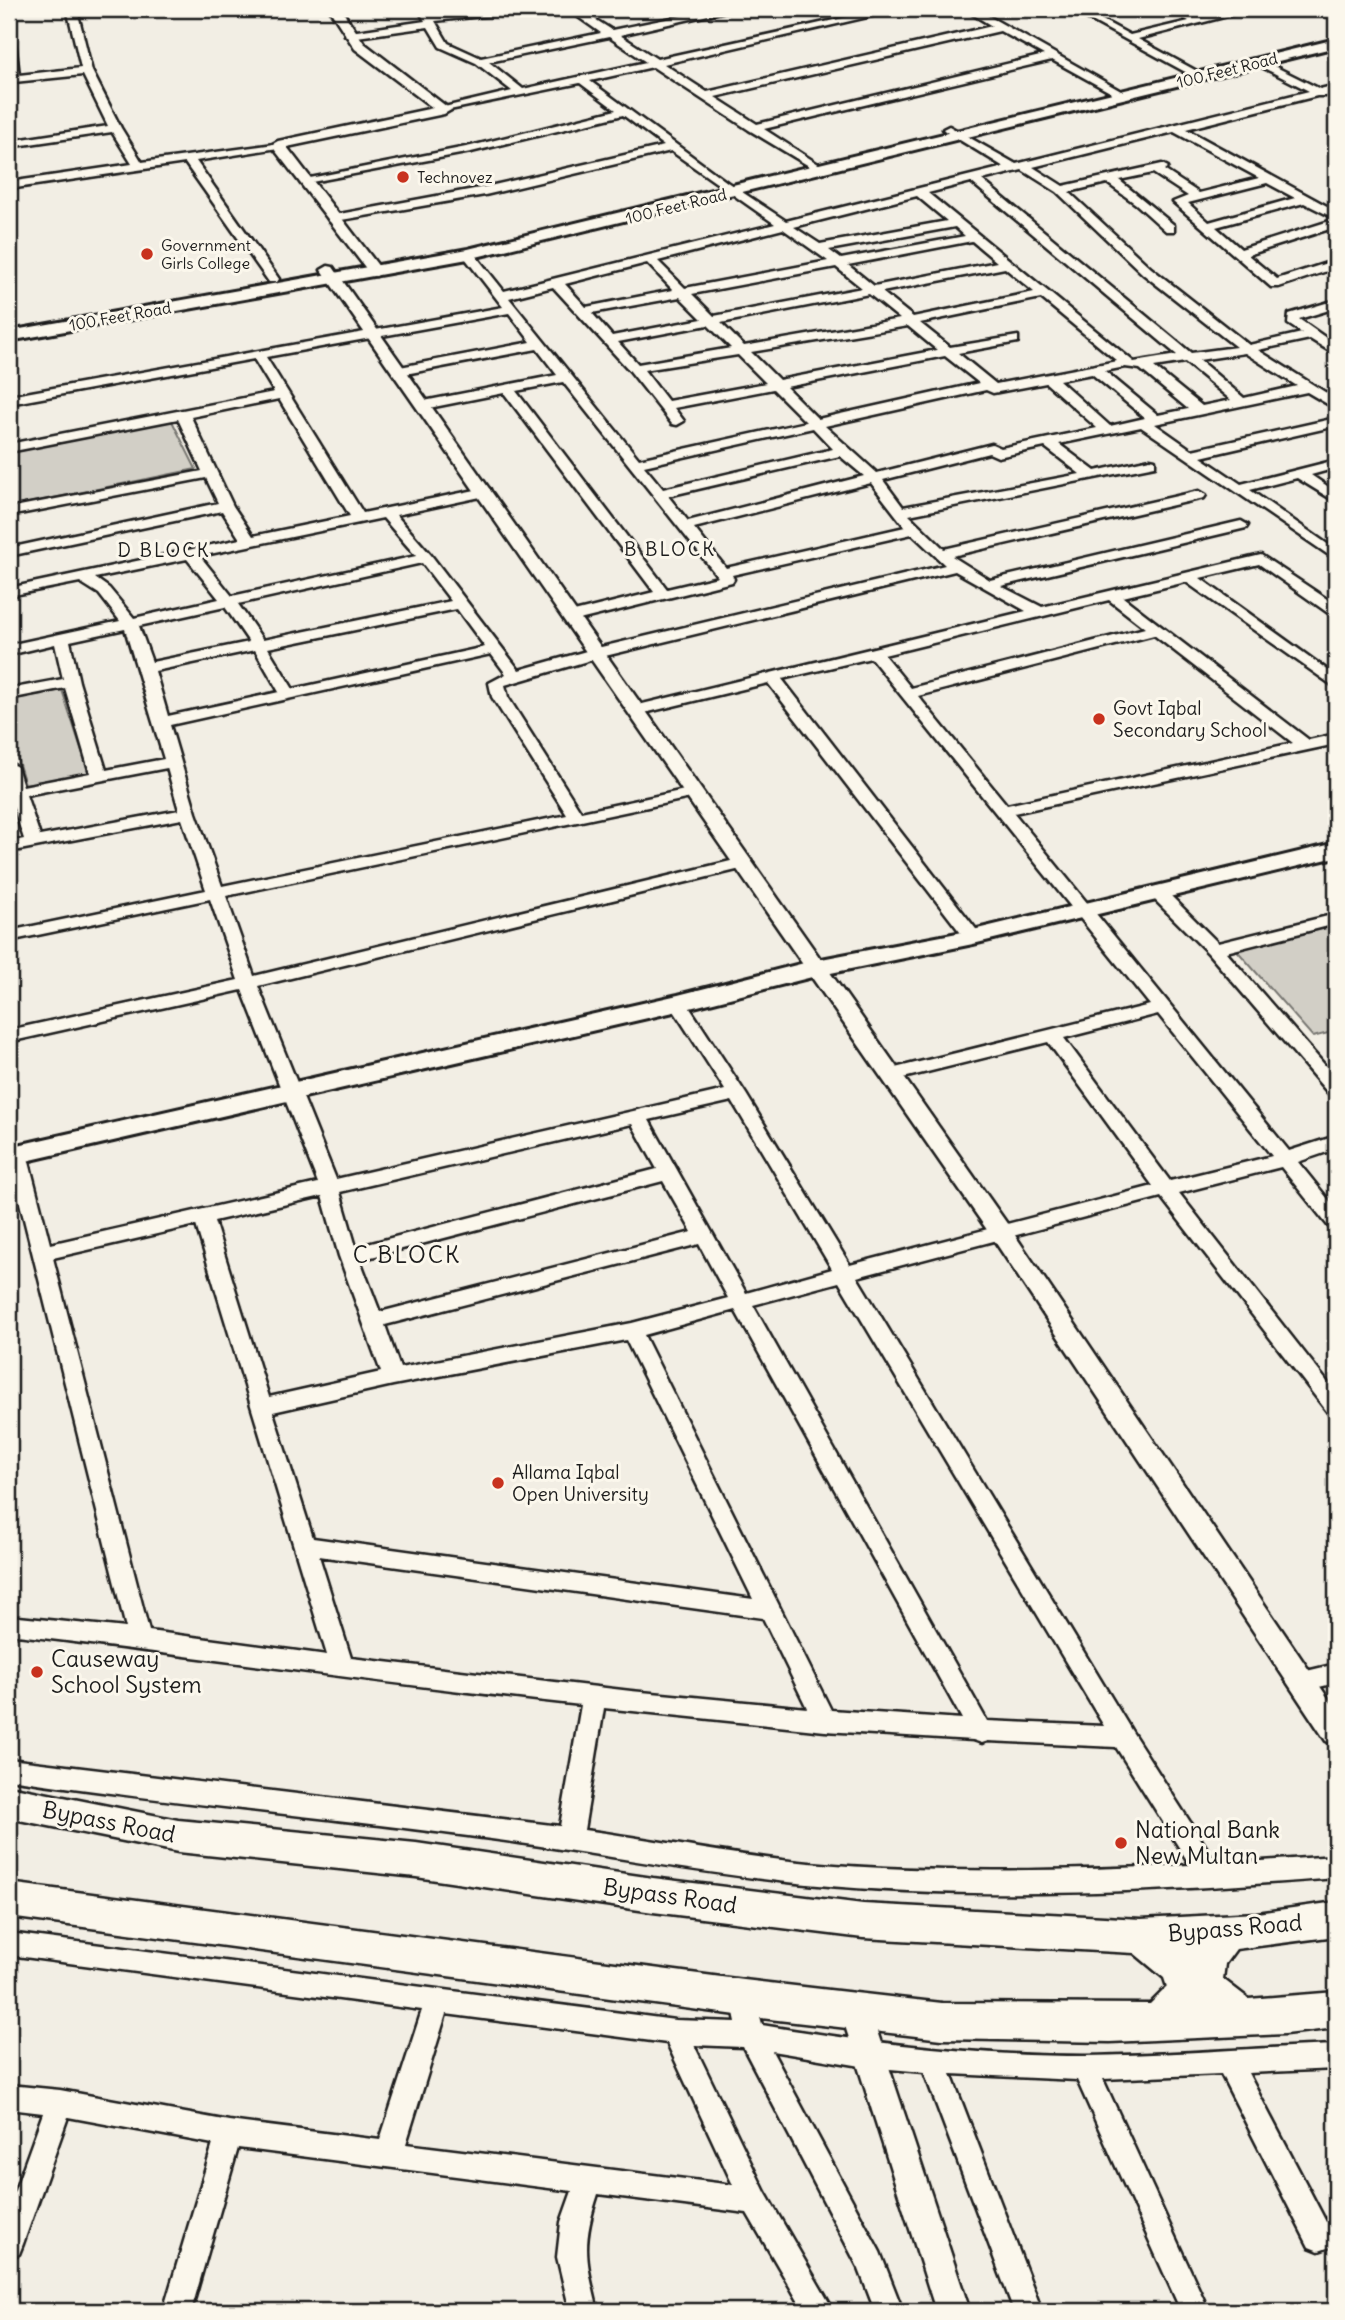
<svg xmlns="http://www.w3.org/2000/svg" width="1345" height="2320" font-family="Delius,sans-serif">
<style>
.green{fill:#d2cfc6;stroke:#777671;stroke-width:2}
.lines{fill:none;stroke-linecap:round;stroke-linejoin:round}
.minor-casing{stroke:#1c1c1c;stroke-width:5}
.tertiary-casing{stroke:#1c1c1c;stroke-width:5}
.secondary-casing{stroke:#1c1c1c;stroke-width:6}
.primary-casing{stroke:#1c1c1c;stroke-width:5}
.minor{fill:#fbf7ec;fill-rule:evenodd}
.tertiary{fill:#fbf7ec;fill-rule:evenodd}
.secondary{fill:#fbf7ec;fill-rule:evenodd}
.primary{fill:#fbf7ec;fill-rule:evenodd}
.poi-dot{fill:#c8321e;stroke:#fbf7ec;stroke-width:2.5}
.labels{text-anchor:middle;stroke-width:6;stroke-linejoin:round;paint-order:stroke}
.far-street-label{font-size:16px;fill:#1c1c1c;stroke:#fbf7ec}
.far-poi-label{font-size:16px;fill:#1c1c1c;stroke:#fbf7ec;text-anchor:start}
.far-quarter-label{font-size:19px;letter-spacing:2px;fill:#1c1c1c;stroke:#fbf7ec}
.poi-label{font-size:19px;fill:#1c1c1c;stroke:#fbf7ec;text-anchor:start}
.quarter-label{font-size:23px;letter-spacing:2px;fill:#1c1c1c;stroke:#fbf7ec}
.near-poi-label{font-size:23px;fill:#1c1c1c;stroke:#fbf7ec;text-anchor:start}
.near-street-label{font-size:23px;fill:#1c1c1c;stroke:#fbf7ec}
</style>
<rect width="100%" height="100%" fill="#f2eee4"/>
<filter id="ink" filterUnits="userSpaceOnUse"><feTurbulence type="fractalNoise" baseFrequency=".0143" numOctaves="2"/><feDisplacementMap in="SourceGraphic" scale="14" xChannelSelector="R" yChannelSelector="G"/><feConvolveMatrix kernelMatrix="1 2 1 2 8 2 1 2 1" color-interpolation-filters="sRGB"/></filter>
<g filter="url(#ink)">
<g class="green">
<path d="M172,421L196,469L9,507V453Z"/>
<path d="M62,690L89,773L25,784L9,732V700Z"/>
<path d="M1336,920V1031L1313,1037L1234,947Z"/>
</g>
<g class="lines">
<g class="minor-casing">
<g id="minor">
<path d="M73,9H86L78,14L92,71L121,128L142,162L282,143V147L278,148L196,161L279,279L277,282H269L185,163L9,189V182L132,164L112,132L9,147V141L108,126L83,75L14,82L9,79V30L14,33L19,75L81,68L68,13Z"/>
<path d="M121,9H134L129,12Z"/>
<path d="M418,9H428L432,15L492,9H526L521,12L435,21L448,43L481,58L601,33L567,9H579L612,30L716,9H735L620,35L657,59L884,9H902L664,64L707,92L992,26L964,9H976L1128,95L1119,97L1052,60L764,129L823,167L825,169L819,172L749,130L653,67L590,81L727,182L786,221L1004,167L945,131L943,129L949,126L1016,164L1309,91L1256,64L1255,62L1260,59L1320,89L1336,85V91L1326,96H1317L1186,129L1336,211V227L1248,255L1277,279L1336,260V268L1279,287H1271L1173,202L1188,196L1153,173L1119,180L1174,225V231H1166L1136,204L1107,183L1069,192L1151,268L1249,345L1302,333L1288,324L1289,314L1336,300V308L1299,319L1336,345V355L1310,339L1258,350L1336,399V409L1307,392L1155,424L1192,450L1336,418V426L1201,457L1241,484L1336,460V468L1311,475L1336,492V502L1297,478L1250,490L1336,550V560L1141,427L1059,444L1095,471L1150,459L1155,460V466L909,515L944,549L1199,491L1206,495L1204,498L952,556L990,580L1241,521L1248,525L1246,528L1001,586L1042,607L1261,555L1336,605V616L1331,615L1259,564L1200,578L1336,676V688L1186,582L1123,597L1309,740L1336,734V744L1014,813L1289,1151L1336,1136V1149L1298,1162L1336,1209V1229L1329,1227L1281,1167L1179,1193L1336,1393V1416L1329,1414L1161,1197L857,1277L1131,1730L1217,1864L1336,1856V1878C1162,1892 982,1901 807,1884C694,1873 581,1850 468,1836C315,1816 161,1802 9,1779V1759L560,1826L581,1705C390,1684 200,1657 9,1634V1616L126,1628L9,1159L10,1149H24L27,1154L50,1244L318,1183L242,990L9,1042V1030L238,980L210,899L9,941V931L206,890L182,819L9,852V842L24,839L9,793V762L17,767L23,786L90,773L65,688L9,699V689L63,679L55,644L9,655V645L120,621L99,594L80,582L9,596V588L240,539L222,511L9,556V548L218,503L206,478L9,516V508L202,471L178,419L9,452V444L274,392L254,359L9,404V396L503,307L462,254L468,250L472,251L504,291L775,224L671,151L485,195L330,222L328,219L334,215L485,187L664,146L623,115L471,152L301,184V180L305,179L471,146L616,110L580,83L440,112V108L512,91L476,63L440,47L428,27L350,38L345,35L350,32L425,21ZM1000,31L1044,55L757,124L715,97ZM609,37L646,62L523,89L489,62ZM1174,132L1259,178L1199,193L1164,170L1168,167L1162,164L1063,186L1033,167ZM1022,170L1057,192L1143,274L1236,347L1191,353L982,180ZM971,182L1177,355L1134,362L928,193ZM1267,183L1295,198L1209,222L1188,203ZM917,196L947,221L820,244L794,227ZM1304,203L1336,219L1241,249L1216,227ZM955,227L965,236L841,259L829,250ZM783,229L828,261L685,288L658,261ZM972,241L997,262L874,286L848,265ZM647,263L673,290L586,307L565,284ZM836,267L862,288L714,316L692,294ZM1005,268L1034,292L913,317L882,292ZM553,287L630,371L672,424L677,425L684,421L674,408L773,389L806,422L639,459L509,298ZM869,294L900,319L744,346L721,323ZM680,297L702,319L612,336L592,313ZM1041,298L1117,361L996,384L958,353L1018,342V336L950,347L920,323ZM509,313L531,342L400,367L393,371L400,375L537,349L557,375L424,401L417,405L424,409L504,393L654,592L566,614L563,617L566,620L571,622L732,582L734,579L732,575L912,534L945,565L597,648L519,670L431,555L396,515L490,495V489L485,488L363,513L266,357ZM708,325L731,348L638,364L618,342ZM908,326L937,350L779,380L751,352ZM1245,353L1297,386L1244,398L1199,360ZM738,355L766,383L668,401L644,370ZM945,356L979,383L818,419L786,387ZM1185,362L1231,400L1202,406L1154,367ZM1125,367L1140,369L1188,409L1158,415L1105,371ZM1092,374L1145,418L1110,426L1059,380ZM563,382L718,577L667,589L516,391ZM1046,383L1097,428L1001,448L992,444L877,473L825,426L986,390L993,393ZM279,399L350,516L253,536L233,506L191,417ZM813,428L833,449L663,489L644,466ZM1045,447L1080,474L903,507L883,480L989,453L998,457ZM840,456L864,476L688,521L668,496ZM871,483L905,527L726,568L694,528ZM383,518L416,556L232,596L200,556ZM187,559L219,599L134,618L109,588L95,578ZM422,563L451,601L263,640L238,604ZM955,571L1026,611L630,707L628,710L636,715L768,683L967,941H979L982,937L979,933L782,679L871,658L1150,1005L891,1069L884,1071L882,1075L884,1079L891,1081L1048,1042L1153,1186L850,1265L746,1094L684,999L678,997L669,1003L725,1090L336,1179L258,986L749,867L751,863L743,858L254,976L226,896L700,796L702,793L700,790L694,788L581,812L508,697L505,685L601,657ZM1109,600L1145,628L911,688L884,655ZM225,607L249,642L152,662L139,626ZM457,609L485,647L293,689L268,648ZM125,629L164,759L106,770L79,682L70,641ZM1154,635L1293,743L1007,805L918,696ZM255,650L279,692L168,716L155,671ZM491,654L506,674L489,683L492,697L567,815L222,886L196,813L170,725ZM167,768L179,810L40,836L26,795ZM1158,1014L1272,1156L1170,1181L1064,1038ZM732,1101L832,1269L746,1293L649,1120ZM632,1124L657,1169L356,1247L340,1192ZM663,1181L692,1232L380,1312L360,1260ZM322,1196L339,1256L381,1372L269,1397L214,1221ZM196,1225L327,1655L149,1631L53,1258ZM699,1244L728,1298L632,1323L400,1368L385,1325ZM839,1282L1104,1726L987,1721L753,1305ZM735,1310L962,1719L831,1710L644,1335ZM626,1340L753,1599L313,1538L273,1412L393,1385ZM319,1556L763,1618L807,1708L631,1691L351,1658ZM604,1708L825,1731L973,1740L982,1743L988,1741L1116,1747L1190,1865C1064,1871 936,1874 809,1863C733,1856 659,1840 584,1830Z"/>
<path d="M1070,9H1082L1130,35L1189,21L1170,9H1182L1200,18L1238,9H1255L1138,39L1204,75V79L1200,80Z"/>
<path d="M1157,887L1163,888L1218,943L1336,914V924L1226,952L1336,1078V1096L1329,1094L1208,953L1151,896L1148,892Z"/>
<path d="M1336,1664V1683L1302,1691L1294,1688L1290,1681L1294,1674Z"/>
<path d="M9,1933L675,2020L736,2022L731,1998L735,1990L744,1986L753,1990L762,2025C869,2043 977,2056 1086,2056C1169,2055 1253,2048 1336,2045V2069L1248,2073L1326,2222L1336,2219V2245L1319,2251L1309,2247L1221,2074L1103,2079L1209,2311H1181L1077,2080L951,2074L1042,2311H1014L924,2072L867,2067L772,2051L880,2252L903,2311H875L859,2269L743,2047L694,2045L765,2192L834,2311H804L747,2213L598,2194C581,2246 586,2260 598,2311H570L557,2257L561,2222L572,2191L238,2148L191,2311H163L213,2144L68,2117L23,2244L19,2254L9,2258V2207L43,2113L9,2109V2085L60,2090L229,2121L380,2140L422,2010L9,1955ZM446,2014L667,2043L733,2185L406,2144Z"/>
</g>
</g>
<g class="tertiary-casing">
<g id="tertiary">
<path d="M329,9H341L364,43L451,110L444,114L287,147L383,272L376,276L371,275L271,145L278,141L433,108L355,49Z"/>
<path d="M328,266L333,267L1008,1225L1336,1710V1745L1326,1741L992,1237L321,270Z"/>
<path d="M855,1996L866,2000L870,2010L970,2311H936L840,2010L844,2000Z"/>
</g>
</g>
<g class="secondary-casing">
<g id="secondary">
<path d="M1336,39V47L468,259L9,341V331L468,249Z"/>
<path d="M1336,843V857L973,944L816,976L678,1011L9,1165V1147L678,995L816,960L973,930Z"/>
</g>
</g>
<g class="primary-casing">
<path id="primary" d="M9,1786L178,1820L416,1843L653,1878L863,1904L1141,1919L1257,1913L1336,1902V1936L1236,1949L1225,1964L1223,1979L1249,1999L1336,1992V2028L1285,2034L1110,2042L942,2039L744,2016L9,1917V1883L744,1980L942,2003L1150,2004L1167,1987L1164,1978L1134,1953L863,1938L653,1912L416,1877L178,1852L9,1818Z"/>
</g>
<use href="#minor" class="minor"/>
<use href="#tertiary" class="tertiary"/>
<use href="#secondary" class="secondary"/>
<use href="#primary" class="primary"/>
</g>
</g>
<g class="poi-dot">
<circle cx="403" cy="177" r="7"/>
<circle cx="147" cy="254" r="7"/>
<circle cx="1099" cy="719" r="7"/>
<circle cx="498" cy="1483" r="7"/>
<circle cx="37" cy="1672" r="7"/>
<circle cx="1121" cy="1843" r="7"/>
</g>
<g class="labels">
<g class="far-street-label">
<text transform="translate(1227 70) rotate(-14)" y="6">100 Feet Road</text>
<text transform="translate(676 206) rotate(-14)" y="6">100 Feet Road</text>
<text transform="translate(120 316) rotate(-10)" y="6">100 Feet Road</text>
</g>
<g class="far-poi-label">
<text x="417" y="183">Technovez</text>
<text x="161" y="251">Government<tspan x="161" dy="18">Girls College</tspan></text>
</g>
<g class="far-quarter-label">
<text x="670" y="556">B BLOCK</text>
<text x="164" y="557">D BLOCK</text>
</g>
<g class="poi-label">
<text x="1113" y="715">Govt Iqbal<tspan x="1113" dy="22">Secondary School</tspan></text>
<text x="512" y="1479">Allama Iqbal<tspan x="512" dy="22">Open University</tspan></text>
</g>
<g class="quarter-label">
<text x="407" y="1263">C BLOCK</text>
</g>
<g class="near-poi-label">
<text x="51" y="1667">Causeway<tspan x="51" dy="26">School System</tspan></text>
<text x="1135" y="1838">National Bank<tspan x="1135" dy="26">New Multan</tspan></text>
</g>
<g class="near-street-label">
<text transform="translate(109 1822) rotate(11)" y="8">Bypass Road</text>
<text transform="translate(670 1896) rotate(8)" y="8">Bypass Road</text>
<text transform="translate(1235 1928) rotate(-5)" y="8">Bypass Road</text>
</g>
</g>
<rect width="1345" height="2320" fill="none" stroke="#fbf7ec" stroke-width="35"/>
<rect x="18" y="18" width="1310" height="2285" fill="none" stroke="#1c1c1c" stroke-width="2.5" filter="url(#ink)"/>
</svg>
